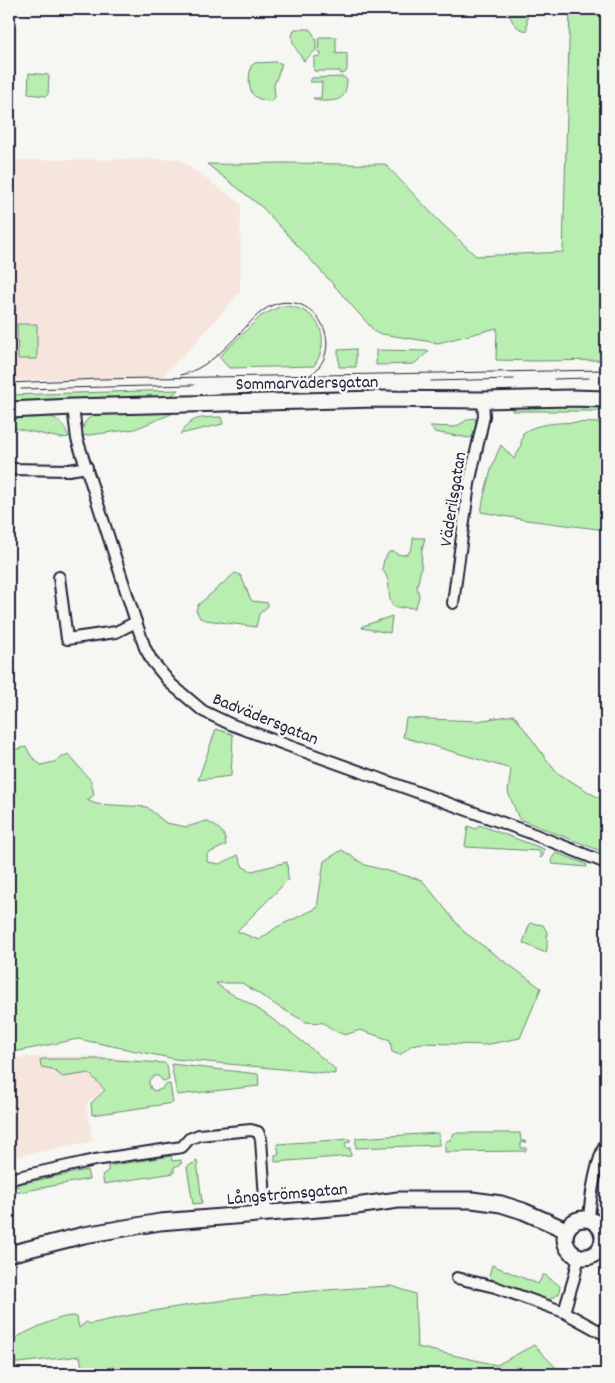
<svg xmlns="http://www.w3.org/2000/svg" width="615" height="1383" font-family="Dekko,sans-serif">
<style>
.built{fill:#f6e5dd}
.green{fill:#b8eeaf;stroke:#6d8875}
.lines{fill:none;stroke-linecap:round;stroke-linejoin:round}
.street-casing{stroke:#22223b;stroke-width:14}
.secondary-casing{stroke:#22223b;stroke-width:19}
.street{stroke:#f6f6f2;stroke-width:10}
.secondary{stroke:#f6f6f2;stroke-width:15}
.tram{stroke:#22223b;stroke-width:1}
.labels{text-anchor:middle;stroke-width:5;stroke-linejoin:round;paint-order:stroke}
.street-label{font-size:18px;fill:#22223b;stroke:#f6f6f2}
</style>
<rect width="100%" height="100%" fill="#f6f6f2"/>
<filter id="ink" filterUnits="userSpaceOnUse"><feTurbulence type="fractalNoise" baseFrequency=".02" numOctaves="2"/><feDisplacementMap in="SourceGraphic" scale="10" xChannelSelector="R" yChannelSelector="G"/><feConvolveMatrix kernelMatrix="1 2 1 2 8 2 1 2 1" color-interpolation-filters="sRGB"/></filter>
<g filter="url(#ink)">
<g class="built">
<path d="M179,159L241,204L240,292L198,340L161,378L9,380V160Z"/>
<path d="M66,1056L106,1057L126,1059L131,1067L86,1104L93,1141L9,1158V1059L30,1057Z"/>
</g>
<g class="green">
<path d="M505,9H525L527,16V31C512,28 513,19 505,9Z"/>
<path d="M570,9H606V360L535,361L496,360L497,328L438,343L376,333L331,282L263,208L207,164C233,165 258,163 284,163C318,163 351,165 385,164L438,220L476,256L563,252Z"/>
<path d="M295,29H310L316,39V50L304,61C298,51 287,40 295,29Z"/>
<path d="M319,37H336V54L347,53V70L345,73L340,74V71H314V57L321,56V52H318Z"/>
<path d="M275,62L280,63L282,64L274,85L275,97L272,101C248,101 247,86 251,66L255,63Z"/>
<path d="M29,73L48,75L49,77L48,94L46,96L28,94Z"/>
<path d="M344,77L347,80C346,97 342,101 325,101C320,101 317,101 313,98H321L322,82H310L312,78Z"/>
<path d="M281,306C316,305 334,336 314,366L229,368L219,357L261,316Z"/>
<path d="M17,324H37V359H18Z"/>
<path d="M356,349V367H339L338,350Z"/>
<path d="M376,350L429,351L414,364L376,365Z"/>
<path d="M178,390L170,397L9,403V395Z"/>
<path d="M512,406L606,407V411H512Z"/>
<path d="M176,412L135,429L82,436C81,424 88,416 99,413Z"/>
<path d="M47,415C59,419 65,426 69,437L60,438L9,427V417Z"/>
<path d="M221,417L223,424L180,434C193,415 201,418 221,417Z"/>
<path d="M475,418L477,434L469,438L434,432L430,426L455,427L469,419Z"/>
<path d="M606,423V530L526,520L481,512C485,489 491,466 501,445L514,459L520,449L523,433C542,419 582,423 606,423Z"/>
<path d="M413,538H425L422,549L421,569L417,587L419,595L418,601L415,608L403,607L402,608L393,606C385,594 394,584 382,569L384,560L389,552C398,551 389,551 398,554C410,558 413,547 413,538Z"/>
<path d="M235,573L238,574L241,576L250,598L252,601L268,603V606L259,614L256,627L206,620L200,618L196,610L198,605Z"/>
<path d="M392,616L390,633L362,628L363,626Z"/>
<path d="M514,715L556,772L597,797L606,799V853L519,819L508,792L511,769L403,737L406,718L477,721Z"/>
<path d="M216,729L232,734L233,736L231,776L198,780Z"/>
<path d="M26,747L32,757L41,765L54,762L68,754L91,781L94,795L87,800L96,804L147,807L166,823L187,827L206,821C218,827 225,831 226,845L207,854V862L220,864L238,855L243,867L252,871L287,862L288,880L237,931L259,940L277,927L317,908L324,861L342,850L365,865L422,880L464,932L541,988L520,1038L485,1045L422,1043L412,1045L400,1055L392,1052L390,1040L360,1030L345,1035L333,1030L324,1023L306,1022L279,1007L242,983H216C225,992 241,998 252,1005C282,1025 308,1045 335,1069V1074L175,1059L78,1039L9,1053V748L12,750Z"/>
<path d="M479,825L544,849L543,856L540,858V851L466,847L465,846L468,826L476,829Z"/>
<path d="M557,853L586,864L587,867L552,864L551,860L555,854Z"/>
<path d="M530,923L543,925L547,932V949L546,952H543L523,943Z"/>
<path d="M44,1059H100L164,1063L167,1065L169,1080L163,1081L158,1076H154L149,1080V1083L151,1089L156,1091L162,1089L164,1085L170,1084L173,1103L92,1115L91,1103L105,1090L89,1073L63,1077L52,1069L41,1067L40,1060Z"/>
<path d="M171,1064L258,1074L259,1086L177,1095Z"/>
<path d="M439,1133V1145L356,1148V1138Z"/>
<path d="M454,1133H520L521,1141H525L526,1142L521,1143V1148H526V1151L445,1152V1142L451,1139Z"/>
<path d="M350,1139V1142L345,1143L346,1148H350L351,1156L275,1162V1155L279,1154L277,1144Z"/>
<path d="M171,1156L172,1161L181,1160V1164L174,1167V1173L104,1184L102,1175L108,1171V1166Z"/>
<path d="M197,1161L202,1203L193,1204L187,1167Z"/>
<path d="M87,1170L89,1179L15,1193V1192L19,1191L18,1186H14V1185Z"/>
<path d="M492,1265L538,1284L543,1275H545L560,1286L559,1294L548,1300L493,1281L489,1275Z"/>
<path d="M392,1286L415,1294L417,1347L497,1365L534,1345L562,1374H83L80,1356L9,1364V1341C22,1335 65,1311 77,1317L79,1328L86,1322L90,1324C188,1301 291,1291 392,1286Z"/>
</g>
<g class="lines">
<g class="street-casing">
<g id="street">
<path d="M73,407L77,439L136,622L145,648L152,661L171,684L203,711L230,724L300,750L528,832L606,863"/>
<path d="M9,469L69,470L87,467"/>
<path d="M59,577L67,639L116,632L136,622"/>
<path d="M453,603L469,484L484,416L483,400"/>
<path d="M9,1179L95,1160L182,1147L189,1139L199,1135L251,1130L258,1132L261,1139L266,1214"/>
<path d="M589,1219C591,1192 595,1166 606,1142"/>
<path d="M457,1278L495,1287L564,1312L606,1335"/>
<path d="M564,1312L574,1278L579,1256"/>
</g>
</g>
<g class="secondary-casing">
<g id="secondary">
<path d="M9,410L73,407L376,399L483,400L571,398L606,399"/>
<circle cx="584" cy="1238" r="19"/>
<path d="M9,1254L84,1235L160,1222L356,1206L398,1200H472L487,1202L501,1204L523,1211L566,1230"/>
</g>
</g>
<use href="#street" class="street"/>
<use href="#secondary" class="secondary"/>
<g class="tram">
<path d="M181,375C205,369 223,351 240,333C251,322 262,307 279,303C323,295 346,355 307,377"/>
<path d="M554,379L589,378"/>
<path d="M431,381L514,379"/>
<path d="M9,383L99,379L606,370"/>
<path d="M21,389L194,385"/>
</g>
</g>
</g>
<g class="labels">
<g class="street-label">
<text transform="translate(307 382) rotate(-1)" y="6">Sommarvädersgatan</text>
<text transform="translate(452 499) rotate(-81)" y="6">Väderilsgatan</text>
<text transform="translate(266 718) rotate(22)" y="6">Badvädersgatan</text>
<text transform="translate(287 1193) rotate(-5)" y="6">Långströmsgatan</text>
</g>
</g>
<rect width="615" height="1383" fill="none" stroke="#f6f6f2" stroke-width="30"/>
<rect x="15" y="15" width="585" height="1353" fill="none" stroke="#22223b" stroke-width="2" filter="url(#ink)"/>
</svg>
